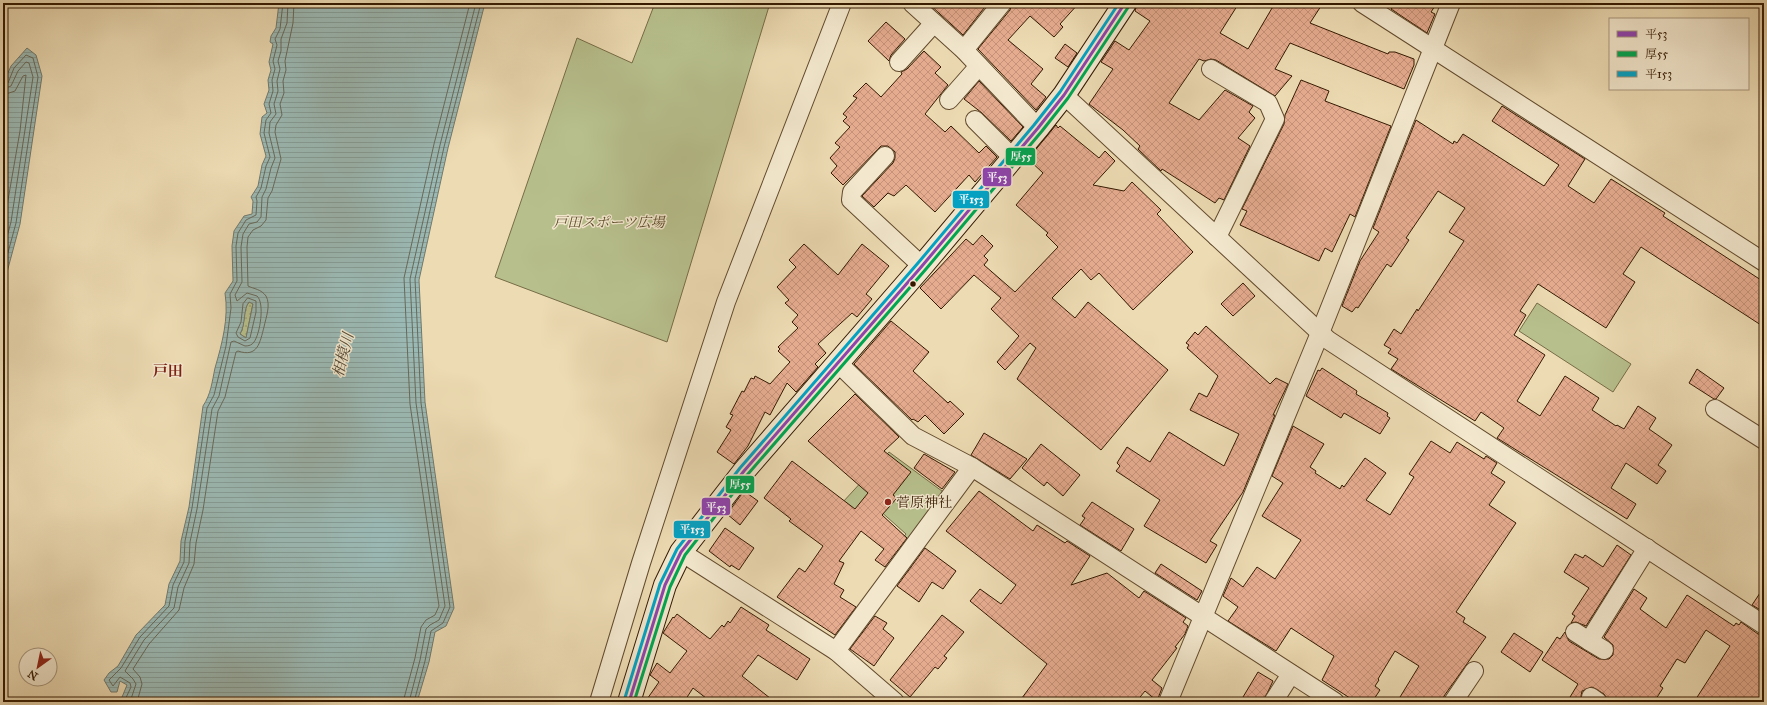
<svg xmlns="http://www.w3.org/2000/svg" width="1767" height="705" font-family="'IM FELL Great Primer','Noto Serif JP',serif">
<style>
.grass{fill:url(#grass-dots);stroke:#766c46}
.park{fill:#b7c08d;stroke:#766c46}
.water{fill:url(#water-rules);stroke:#72796c;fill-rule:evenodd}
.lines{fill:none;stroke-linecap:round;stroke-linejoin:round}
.shore{stroke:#68695a;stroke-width:1}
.building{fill:url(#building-cross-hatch);stroke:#341900}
.street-casing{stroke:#624a2d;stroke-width:20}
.secondary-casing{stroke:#341900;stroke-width:24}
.street{stroke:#f3e8ce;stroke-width:18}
.secondary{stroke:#f3e8ce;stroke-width:22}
.bus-1-casing{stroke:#f3e8ce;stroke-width:6}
.bus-2-casing{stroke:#f3e8ce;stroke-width:6}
.bus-3-casing{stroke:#f3e8ce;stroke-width:6}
.bus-1{stroke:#8e44ad;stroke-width:3}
.bus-2{stroke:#00a651;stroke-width:3}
.bus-3{stroke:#03a2c4;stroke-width:3}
.bus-dot{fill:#341900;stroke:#f3e8ce;stroke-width:1.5}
.poi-dot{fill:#8f2418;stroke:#f3e8ce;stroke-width:1.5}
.labels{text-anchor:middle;stroke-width:3;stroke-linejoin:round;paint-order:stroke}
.park-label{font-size:14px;font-style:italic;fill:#5b4b2a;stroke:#f3e8ce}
.poi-label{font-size:14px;fill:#341900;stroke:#f3e8ce;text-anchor:start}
.water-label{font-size:15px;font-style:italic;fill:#534936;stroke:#f3e8ce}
.neighbourhood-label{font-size:15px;font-weight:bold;fill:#7a1f14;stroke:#f3e8ce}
.line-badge{stroke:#f3e8ce;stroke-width:1.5}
.badge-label{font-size:11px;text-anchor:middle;font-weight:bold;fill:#fff}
</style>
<defs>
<pattern id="grass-dots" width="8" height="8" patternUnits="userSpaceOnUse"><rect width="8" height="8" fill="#b7c08d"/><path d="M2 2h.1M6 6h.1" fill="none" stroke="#9ea478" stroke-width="1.8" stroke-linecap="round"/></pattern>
<pattern id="water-rules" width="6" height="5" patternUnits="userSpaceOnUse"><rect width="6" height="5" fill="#9bb9b4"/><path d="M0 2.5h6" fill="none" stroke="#869e99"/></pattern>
<pattern id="building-cross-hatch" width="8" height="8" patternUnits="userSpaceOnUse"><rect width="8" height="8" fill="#e6ac90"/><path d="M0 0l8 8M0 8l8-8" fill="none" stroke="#c6937a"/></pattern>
</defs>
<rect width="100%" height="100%" fill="#eddbb3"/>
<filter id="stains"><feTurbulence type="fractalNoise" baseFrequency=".005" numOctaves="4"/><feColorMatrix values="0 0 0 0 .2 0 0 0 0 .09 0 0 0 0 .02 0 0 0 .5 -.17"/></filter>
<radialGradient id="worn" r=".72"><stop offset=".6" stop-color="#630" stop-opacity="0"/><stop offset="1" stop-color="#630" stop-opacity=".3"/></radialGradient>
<path class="grass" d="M249,302L253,303L246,338L240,334C246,324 242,310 249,302Z"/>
<g class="park">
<path d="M655,3H770L667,342L495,277L577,38L632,63Z"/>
<path d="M1537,303L1631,364L1613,392L1519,331Z"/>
<path d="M889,452L946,494L901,554L895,548L906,534L878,509L865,523L842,503Z"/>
</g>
<g class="water">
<path d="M279,3H485L448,148L419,280L425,402L454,608L446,626L435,632L429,662L417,702H133L131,700L120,702L127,685L120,681L117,692H111L104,680L109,673L118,666L136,635L165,605L169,584L180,561L181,541L189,507L203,406C211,394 212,382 215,368C222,344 229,318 225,293L233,281L232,246L234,231L244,216L252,214L253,201L251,197L258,186L262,165L266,156L260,134L262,117L267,113L264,104L269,90L268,80L271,70L269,62L273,44L270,42L271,36L276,28ZM249,302L253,304L246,338L240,334C246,324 243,309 249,302Z"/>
<path d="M27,48L36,55L42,76L20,224L3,287V84L11,66Z"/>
</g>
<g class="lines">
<g class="shore">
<path d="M3,84L8,83L14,68L26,55L33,58L38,77L16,223L3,271"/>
<path d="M3,89L11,86L18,71L26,62L29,63L33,77L11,222L3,252"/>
<path d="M3,95L15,91L23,76L26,75L20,131L3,229"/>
<path d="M248,298L256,301V312L250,338L245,341L238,337L236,333L241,322L243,304Z"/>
<path d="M124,702L131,687L130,683L120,677L113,686L109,680L121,668L140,637L169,606L173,585L184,562L185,541L192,508L207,408L214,395L226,346L231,308L230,294L237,281L236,246L238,233L246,220L256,215L257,201L256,197L261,188L266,166L270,157L264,133L266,120L271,113L269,104L273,91L272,80L275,69L273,61L277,45L275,39L280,29L283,3"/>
<path d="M130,702L136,684L133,679L125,671L144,640L174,608L178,587L189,563L190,542L197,509L212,409L219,396L231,342L234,341L245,346C249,346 252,345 254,342C260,334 265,303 257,296L247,293L237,301L235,295L242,282L241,247L243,234L249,224L257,222L261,217L262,197L266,189L271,168L275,158L269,133L270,122L276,114L274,104L278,91L277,81L280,69L278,61L281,51V39L287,23L288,3"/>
<path d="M137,702L142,684L140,677L133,669L149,644L179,610L184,588L194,564L196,543L203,510L218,411L225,397L236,352L238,351C258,358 260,342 264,327C266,317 271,305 266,296C261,289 254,289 248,286L247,247L248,237L253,230L261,226L266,220L268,198L272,191L281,159L275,132L276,125L282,115L280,104L284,93L283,81L286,70L285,61L293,23L294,3"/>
<path d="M403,702L415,658L421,627L426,620L435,615L439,606L410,404L404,278L434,144L470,3"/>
<path d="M409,702L420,660L426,629L430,625L439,620L445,606L416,403L410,279L440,145L476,3"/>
<path d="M414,702L425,661L431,631L443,623L450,607L421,403L415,279L444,147L481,3"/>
</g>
</g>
<g class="building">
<path d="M928,3H988L963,35Z"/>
<path d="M1012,3H1079L1060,24L1063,27L1054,37L1030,16L1008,40L1043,69L1031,84L1046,97L1036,110L978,49L1010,10Z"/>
<path d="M1137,3H1239L1220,33L1248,49L1275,3H1323L1310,23L1388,54L1389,52H1395L1414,59V65L1404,89L1290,43L1275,69L1292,76L1275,96L1216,60L1211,59L1204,61L1199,59L1169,103L1199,120L1225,90L1253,106L1249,112L1255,118L1238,138L1250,146L1224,200L1219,198L1215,203L1162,169L1161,171L1138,149L1140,146L1123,130L1089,104L1113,69L1101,62L1115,41L1129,50L1150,21L1135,11Z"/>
<path d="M1395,3H1437L1431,12L1435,14L1427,33L1391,9Z"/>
<path d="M886,22L905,39L891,55L889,61L868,41Z"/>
<path d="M1065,44L1077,53L1068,67L1055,58Z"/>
<path d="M924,51L941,67L935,73L948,85L925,114L945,132L951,126L979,153L986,146L997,157L975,182L969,175L935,212L906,185L894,196L888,193L874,207L862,196L893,163L895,158V152L888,146H881L843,185L831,173L837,166L830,158L840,147L835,143L850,127L843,121L847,117L843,114L857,98L853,96L866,83L881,97L902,74L901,72L907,69Z"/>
<path d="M1301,80L1329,91L1325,101L1391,126L1355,217L1350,214L1332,252L1325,248L1319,261L1240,225L1247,211L1242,209L1284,124L1285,115Z"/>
<path d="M979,81L1023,127L1011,141L982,113L964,99Z"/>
<path d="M1502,106L1585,159L1568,186L1594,203L1611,179L1665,213L1663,216L1764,282V327L1641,247L1623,274L1635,282L1606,328L1538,284L1520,311L1526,315L1514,335L1545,355L1517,401L1540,416L1565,376L1599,398L1592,410L1616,426L1617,425L1624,429L1638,406L1656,418L1649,429L1672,445L1658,465L1666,471L1657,484L1626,463L1611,488L1636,504L1627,519L1497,438L1504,428L1481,412L1475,421L1391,369L1398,359L1388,353L1391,349L1384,345L1394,329L1401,334L1417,309L1418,311L1464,241L1449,232L1465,208L1438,191L1406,238L1409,240L1391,267L1387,264L1358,308L1356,307L1352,312L1342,306L1360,261L1379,232L1373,228L1416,120L1453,144L1454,141L1457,143L1463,134L1544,186L1559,165L1492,121Z"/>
<path d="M1056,125L1058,128L1060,126L1099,158L1105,151L1115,161L1093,185L1124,191L1132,182L1161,210L1157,214L1193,252L1133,310L1099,273L1091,280L1081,269L1052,298L1075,318L1088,302L1168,370L1101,450L1017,379L1036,348L1030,343L1005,370L997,362L1019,336L991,309L1001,298L974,275L941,309L920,288L966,239L973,245L982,235L993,246L984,256L988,260L984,265L1015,292L1058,247L1046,235L1048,233L1016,205L1043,173L1028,159Z"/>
<path d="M804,244L838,275L862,244L889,266L866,294L872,299L857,317L852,313L818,344L826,353L815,364L818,367L796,392L787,383L770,415L765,412L748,446L734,464L717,452L731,430L726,427L733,415L730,414L742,391L744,392L751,378L754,379L755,376L770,384L790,362L778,351L780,349L778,347L798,328L792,322L798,315L785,303L789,300L777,287L796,267L789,260Z"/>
<path d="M1243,283L1255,296L1233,316L1221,304Z"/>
<path d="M891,321L929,352L913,371L948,403L950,401L964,414L944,434L925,415L918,422L913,419L912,420L854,364Z"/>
<path d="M1206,326L1270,384L1276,378L1288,384L1273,415H1275L1243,492L1210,541L1217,545L1206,563L1144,526L1160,500L1116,471L1120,466L1117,463L1127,447L1150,462L1169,432L1224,466L1239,434L1190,410L1199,393L1207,397L1218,376L1187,348L1189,345L1186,343L1195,332L1198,335Z"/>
<path d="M1322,368L1357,391L1356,394L1388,413L1387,416L1390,418L1380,434L1344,413L1341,418L1306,396L1318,370L1320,371Z"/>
<path d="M1697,369L1724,388L1716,399H1714L1689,383Z"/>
<path d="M855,394L899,437L884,451L911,472L893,495L897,498L882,515L907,538L885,567L875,560L884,549L861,531L839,561L844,563L834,584L844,590L840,597L856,607L835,635L777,597L799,568L805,572L823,546L789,521L791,519L764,498L792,461L855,509L868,493L808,441Z"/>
<path d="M1293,426L1324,444L1310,467L1316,471L1315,473L1340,489L1342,485L1344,487L1365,458L1386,473L1366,500L1390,515L1414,477L1409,474L1431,441L1450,453L1457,442L1484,459L1486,456L1497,463L1491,473L1505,482L1489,505L1516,523L1456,612L1465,618L1463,622L1486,637L1444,696L1443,702H1397L1419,666L1395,651L1378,679L1379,680L1375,686L1380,690L1372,702H1356L1322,680L1334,656L1291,628L1276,651L1228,621L1238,607L1223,596L1231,578L1243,587L1257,567L1275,579L1301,540L1262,516L1283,483L1272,476Z"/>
<path d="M984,433L1027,459L1010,479L971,455Z"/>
<path d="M1041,444L1080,475L1063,496L1047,482L1044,486L1022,468Z"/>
<path d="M924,454L955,472L942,489L914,468Z"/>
<path d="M744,491L758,501L740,525L727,514Z"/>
<path d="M979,491L1033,531L1037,525L1065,543L1067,541L1090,556L1071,585L1107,573L1139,598L1144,591L1186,618L1183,622L1188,626L1185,634L1175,647L1177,648L1152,680L1162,688L1157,701L1145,691L1136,702H1019L1047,664L970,601L980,589L1001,604L1016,585L946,531Z"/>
<path d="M1092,502L1134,529L1121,551L1080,525L1085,518L1082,516Z"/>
<path d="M725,528L754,548L739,570L731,565L730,567L709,551Z"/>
<path d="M1617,545L1631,555L1586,626L1576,622L1571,623L1575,616L1572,614L1589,588L1564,572L1575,554L1583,558L1585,555L1603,567Z"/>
<path d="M925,548L956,571L943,589L932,582L919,602L897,586Z"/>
<path d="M1161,564L1202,591L1197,600L1155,573Z"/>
<path d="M1764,587V612L1752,605Z"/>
<path d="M1634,589L1647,598L1640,609L1666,628L1687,595L1734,626L1736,623L1739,625L1741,622L1758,634L1764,635V702H1694L1730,646L1706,630L1685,663L1677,659L1660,686L1663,688L1654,702H1608L1604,694L1592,687L1582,691L1581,696L1582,702H1567L1578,684L1542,660L1557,637L1560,639L1565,632L1569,641L1599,659H1609L1613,655V645L1604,637Z"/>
<path d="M741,607L769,625L766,630L810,659L797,680L758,655L742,676L775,702H711L693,688L684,702H645L659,682L650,675L657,663L670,673L687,651L663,633L673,617L674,618L677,614L710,639L722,625L724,627L728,621L730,623Z"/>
<path d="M942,615L964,632L944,656L947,658L938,669L935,667L910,697L890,680Z"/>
<path d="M875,616L887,623L883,629L894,638L874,666L850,649Z"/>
<path d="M1514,633L1543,652L1530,672L1501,652Z"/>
<path d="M1258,672L1273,681L1263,702H1240Z"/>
</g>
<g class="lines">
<g class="street-casing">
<g id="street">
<path d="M912,3L964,50L1038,128"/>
<path d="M1362,3L1764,262"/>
<path d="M964,50L1002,3"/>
<path d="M899,62L934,23"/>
<path d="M1211,69L1268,103L1275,119L1217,237"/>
<path d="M1064,95L1328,340L1764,625"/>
<path d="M949,100L979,66"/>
<path d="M975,120L1013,158"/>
<path d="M885,156L852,192L851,200L922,266"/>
<path d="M838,363L913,436L972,467L1335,702"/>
<path d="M1715,409L1764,440"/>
<path d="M681,552L836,651L895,702"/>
<path d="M1575,632L1589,641"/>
<path d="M1604,650L1589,641L1647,548"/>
<path d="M836,651L972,467"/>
<path d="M1591,697L1598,702"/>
<path d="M599,702L641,563L726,302L842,3"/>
<path d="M1168,702L1320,333L1451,3"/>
<path d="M1273,702L1291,674"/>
<path d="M1453,702L1474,671"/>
</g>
</g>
<g class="secondary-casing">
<path id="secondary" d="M629,702L665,585L681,552L744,471L922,266L1038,128L1064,95L1125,3"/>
</g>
<use href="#street" class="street"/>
<use href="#secondary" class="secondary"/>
<g class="bus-1-casing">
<path id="bus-1" d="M629,702L665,585L681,552L744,471L922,266L1038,128L1064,95L1125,3"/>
</g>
<g class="bus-2-casing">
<path id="bus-2" d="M634,702L670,587L685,555L748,474L926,269L1042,131L1068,98L1129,6"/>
</g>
<g class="bus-3-casing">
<path id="bus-3" d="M624,701L660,584L677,549L740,468L918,263L1034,125L1060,92L1119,3"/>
</g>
<use href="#bus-1" class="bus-1"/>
<use href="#bus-2" class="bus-2"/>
<use href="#bus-3" class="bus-3"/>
</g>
<circle class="bus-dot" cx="913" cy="284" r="3.5"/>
<circle class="poi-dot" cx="888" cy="502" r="4"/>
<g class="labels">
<g class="park-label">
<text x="609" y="227">戸田スポーツ広場</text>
</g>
<g class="poi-label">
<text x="896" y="507">菅原神社</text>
</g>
<g class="water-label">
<text transform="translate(343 355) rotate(-76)" y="5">相模川</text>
</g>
<g class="neighbourhood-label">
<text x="168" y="376">戸田</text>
</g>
</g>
<g class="line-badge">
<rect x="1005" y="147" width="31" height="19" rx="4" fill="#00a651"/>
<rect x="982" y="167" width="30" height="20" rx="4" fill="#8e44ad"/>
<rect x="952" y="190" width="38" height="19" rx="4" fill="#03a2c4"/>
<rect x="725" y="475" width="30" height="19" rx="4" fill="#00a651"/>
<rect x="701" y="497" width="30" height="19" rx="4" fill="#8e44ad"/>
<rect x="673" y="520" width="38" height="19" rx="4" fill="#03a2c4"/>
</g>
<g class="badge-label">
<text x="1021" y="160">厚55</text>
<text x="997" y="181">平53</text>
<text x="971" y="203">平153</text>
<text x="740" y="488">厚55</text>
<text x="716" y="511">平53</text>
<text x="692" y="533">平153</text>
</g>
<rect width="1767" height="705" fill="none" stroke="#eddbb3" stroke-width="16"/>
<rect x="4" y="4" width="1759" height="697" fill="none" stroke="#341900" stroke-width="2"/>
<rect x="8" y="8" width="1751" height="689" fill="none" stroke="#341900"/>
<rect x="1609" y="18" width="140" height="72" fill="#f3e8ce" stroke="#a7957c"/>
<rect x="1617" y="31" width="20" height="6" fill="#8e44ad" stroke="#a7957c"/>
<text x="1645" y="38" font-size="12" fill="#341900">平53</text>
<rect x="1617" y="51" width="20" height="6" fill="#00a651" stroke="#a7957c"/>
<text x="1645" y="58" font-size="12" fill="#341900">厚55</text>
<rect x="1617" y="71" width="20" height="6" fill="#03a2c4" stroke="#a7957c"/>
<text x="1645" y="78" font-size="12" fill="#341900">平153</text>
<g transform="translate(38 667) rotate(213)"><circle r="19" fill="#f3e8ce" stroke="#a7957c"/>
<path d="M0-3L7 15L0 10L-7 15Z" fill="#8f2418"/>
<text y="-6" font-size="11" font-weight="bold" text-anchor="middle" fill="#341900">N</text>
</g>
<rect width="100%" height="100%" filter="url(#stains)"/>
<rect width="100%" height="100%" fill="url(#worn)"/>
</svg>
